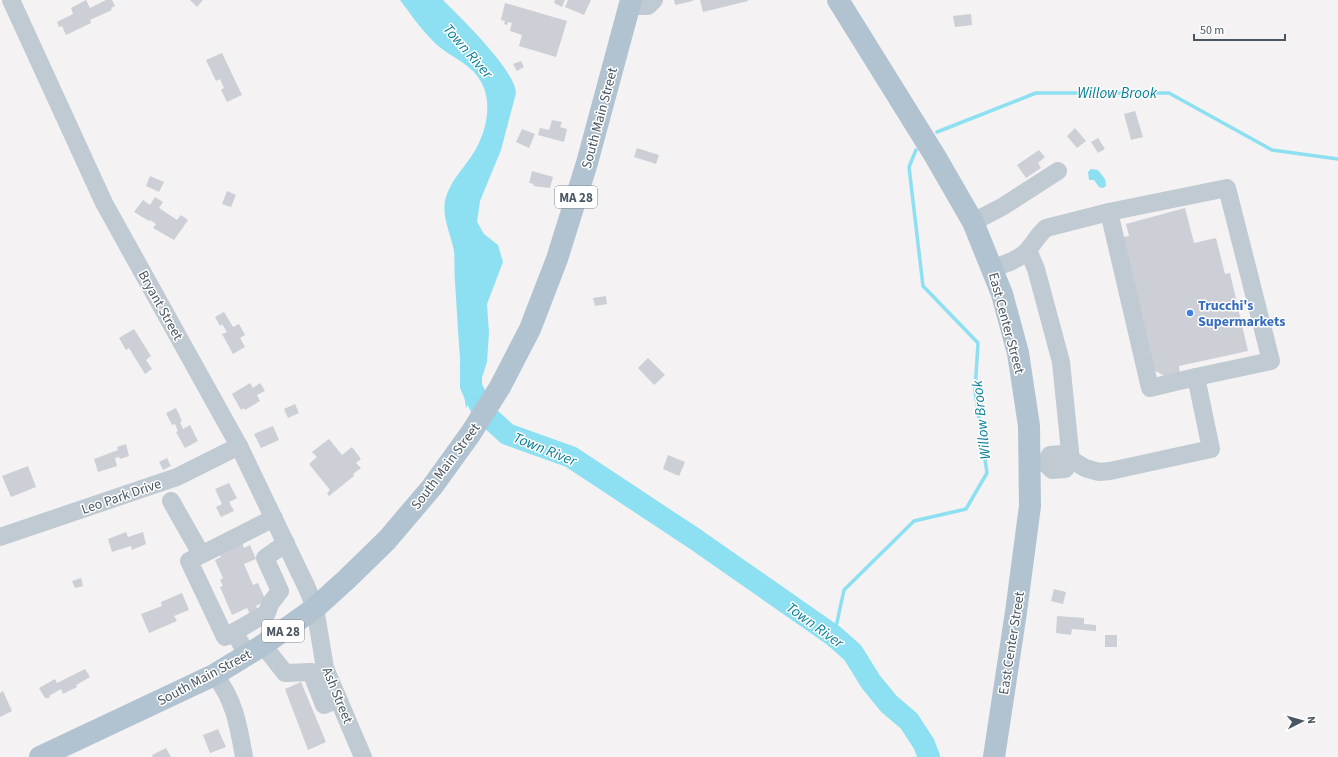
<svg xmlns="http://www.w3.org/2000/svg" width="1338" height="757" font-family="'Source Sans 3',sans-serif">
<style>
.water{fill:#8ce0f1}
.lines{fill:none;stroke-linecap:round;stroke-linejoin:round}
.stream{stroke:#8ce0f1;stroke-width:3.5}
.river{stroke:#8ce0f1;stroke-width:22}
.building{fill:#cccfd5}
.minor{stroke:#c0cad2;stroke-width:18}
.major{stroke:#b1c3d1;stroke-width:22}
.shop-dot{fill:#3f7fe0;stroke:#fff;stroke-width:1.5}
.labels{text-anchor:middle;stroke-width:3;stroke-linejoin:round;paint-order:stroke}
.shield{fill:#fff;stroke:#808990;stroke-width:1}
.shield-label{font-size:13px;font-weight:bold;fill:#495661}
.street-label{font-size:14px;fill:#495661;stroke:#fff}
.shop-label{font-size:14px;font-weight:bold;fill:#366cbe;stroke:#fff;text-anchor:start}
.water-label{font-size:15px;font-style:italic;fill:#077e96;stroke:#fff}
</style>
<rect width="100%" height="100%" fill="#f4f2f2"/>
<g class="water">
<path d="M400,0H443C461,18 515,70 516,93L501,150L480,201L477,222L484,234L498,245L503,262L487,304L489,333L487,362L480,384L466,408C459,366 458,324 455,282C454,272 455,261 454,251C451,235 442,218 445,201C450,179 467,166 477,147C486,130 491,107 484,88C475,63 447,57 432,40C420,28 410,13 400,0Z"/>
<path d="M1091,169L1098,170L1105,179L1106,186L1103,188L1099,187L1094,180H1089L1088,172Z"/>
</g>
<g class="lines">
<g class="stream">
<path d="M937,132L1036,93H1169L1272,150L1338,159"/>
<path d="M834,636L844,590L914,521L966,509L987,473L975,391L978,343L923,286L909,167L916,150"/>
</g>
<path class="river" d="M471,364V386L483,412L507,434L571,457L695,539L834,636L853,653L871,682L889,704L909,721L924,744L929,757"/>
</g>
<g class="building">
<path d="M86,0L90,8L106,0H112L115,6L111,8L112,10L90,20L91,23L66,35L62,26L59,27L57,22L73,14L71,8Z"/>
<path d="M190,0H203L197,7Z"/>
<path d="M555,0H565L562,7L554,3Z"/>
<path d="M568,0H591L584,15L565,7Z"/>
<path d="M674,0H693V1L675,5Z"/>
<path d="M700,0H748V1L703,12Z"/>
<path d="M505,3L567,21L556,57L519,46L522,35L510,31L512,23L508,22L507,25L504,24L505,21L501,20Z"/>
<path d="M971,14L972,25L955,27L953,16Z"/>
<path d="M222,53L242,95L227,102L221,90L224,88L220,79L216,81L206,60Z"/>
<path d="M521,61L524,67L517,71L513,64Z"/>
<path d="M1135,111L1143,137L1131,140L1124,114Z"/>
<path d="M552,120L562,122L560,127L567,129L564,142L538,135L540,128L549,130Z"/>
<path d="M1075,128L1086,141L1077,148L1067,136Z"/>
<path d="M522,129L535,134L529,148L516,142Z"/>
<path d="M1098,138L1105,149L1098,153L1091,142Z"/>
<path d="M637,148L659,155L656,164L634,157Z"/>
<path d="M1039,150L1045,157L1038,163L1041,168L1026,178L1017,165Z"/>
<path d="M532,171L553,177L550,188L533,186L534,184L529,183Z"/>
<path d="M150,176L164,182L159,192L146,186Z"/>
<path d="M227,191L236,195L231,207L222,204Z"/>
<path d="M155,197L163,202L159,208L177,220L181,215L188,220L174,240L153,228L156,224L150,220L149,221L134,212L143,200L150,205Z"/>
<path d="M1185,208L1194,243L1216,238L1225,274L1230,273L1248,351L1179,366L1180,374L1166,377L1152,369L1122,237L1129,236L1126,224Z"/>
<path d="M606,296L607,304L595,306L593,298Z"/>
<path d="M224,312L233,327L239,324L245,335L240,338L245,347L233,354L222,334L227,332L222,324L220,326L215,317Z"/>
<path d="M134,329L151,356L146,360L152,369L145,374L129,348L126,350L119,338Z"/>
<path d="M648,358L665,375L654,385L638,368Z"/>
<path d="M250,383L253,388L260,383L265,391L257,395L260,401L245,410L244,408L241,410L232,394Z"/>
<path d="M295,404L299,413L288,418L284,409Z"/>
<path d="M176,408L182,421L180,422L183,429L190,425L198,441L185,448L176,432L178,431L175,424L172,425L166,413Z"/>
<path d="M273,426L279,440L261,448L254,434Z"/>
<path d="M329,439L342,455L352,447L361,459L356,463L361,468L353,474L354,476L329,496L327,493L330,490L309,464L317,457L312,452Z"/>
<path d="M126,444L129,456L120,459L119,457L115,458L117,466L98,472L94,459L118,450L117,447Z"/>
<path d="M668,455L685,462L679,476L663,469Z"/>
<path d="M167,458L171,466L163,470L159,462Z"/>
<path d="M28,466L36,487L11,497L2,476Z"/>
<path d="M229,483L237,498L229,502L234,511L221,517L216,507L222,504L215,489Z"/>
<path d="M126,532L128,537L143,532L146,544L132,550L131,546L112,552L108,539Z"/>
<path d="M242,542L244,548L250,545L256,559L244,564L253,585L258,583L266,601L256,606L258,610L250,614L247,608L232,615L220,587L223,586L220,580L223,578L215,560L221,557L219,552Z"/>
<path d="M81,578L83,586L75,588L72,581Z"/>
<path d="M1054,589L1066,592L1063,604L1051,601Z"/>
<path d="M182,593L189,610L174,616L177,621L149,633L141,614L162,606L161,602Z"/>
<path d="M1057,616L1084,618V624L1096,625V631L1072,629L1071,635L1056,633Z"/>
<rect x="1105" y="635" width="12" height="12"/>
<path d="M85,669L90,677L76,685L77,687L63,694L61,689L49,696L50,698H45L39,688L55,679L57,683Z"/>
<path d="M301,682L326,742L308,750L285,689Z"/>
<path d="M3,691L12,711L0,717V693Z"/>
<path d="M218,729L226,747L210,753L203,735Z"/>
<path d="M166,748L171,757H153L152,755Z"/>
</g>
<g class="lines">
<g class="minor">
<path d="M11,0L104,203L239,446L307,588L315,608L325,668L363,757"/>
<path d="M630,6H648L654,0"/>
<path d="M1109,212L1150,388L1196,377"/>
<path d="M973,222L1002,207L1058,171"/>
<path d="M1028,250L1036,269L1061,362L1071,461L1065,469L1052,470L1045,463"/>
<path d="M993,268C1005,264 1018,260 1027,251C1034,243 1038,235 1046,228L1109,212L1227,188L1271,361L1196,377L1211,449L1110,471L1099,472L1085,468L1062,454L1050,455L1045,463"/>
<path d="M171,501L201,554"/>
<path d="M0,537L177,477L239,446"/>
<path d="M234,632L267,613L270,604L280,591L265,558L286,543"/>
<path d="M263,645L285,673L311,672L324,705L338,699"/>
<path d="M247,654L234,632L225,637L189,561L274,518"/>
<path d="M214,675C234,697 239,728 244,757"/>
</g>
<g class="major">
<path d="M838,0L935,156L973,222L1002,294L1018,353L1029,426L1030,506L1016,612L994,757"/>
<path d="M40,757L214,675L263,645L315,608L347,579L387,540L432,487L471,433L500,387L530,329L557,259L587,163L631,0"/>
</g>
</g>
<circle class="shop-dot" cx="1190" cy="313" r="4"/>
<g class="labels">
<g class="shield">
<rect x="555" y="186" width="42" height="22" rx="3"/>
<rect x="262" y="620" width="42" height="22" rx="3"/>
</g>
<g class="shield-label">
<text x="576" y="202">MA 28</text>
<text x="283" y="636">MA 28</text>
</g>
<g class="street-label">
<text transform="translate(599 118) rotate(-75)" y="5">South Main Street</text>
<text transform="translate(161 305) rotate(61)" y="5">Bryant Street</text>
<text transform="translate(1007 323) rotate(75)" y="5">East Center Street</text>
<text transform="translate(445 466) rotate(-53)" y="5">South Main Street</text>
<text transform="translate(121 496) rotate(-19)" y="5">Leo Park Drive</text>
<text transform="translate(1011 643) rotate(-81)" y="5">East Center Street</text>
<text transform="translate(204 677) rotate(-28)" y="5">South Main Street</text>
<text transform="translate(338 695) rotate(68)" y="5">Ash Street</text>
</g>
<g class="shop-label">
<text x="1198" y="310">Trucchi's<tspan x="1198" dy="16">Supermarkets</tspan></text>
</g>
<g class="water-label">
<text transform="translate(468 51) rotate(49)" y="5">Town River</text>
<text x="1117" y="98">Willow Brook</text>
<text transform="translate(981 420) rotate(-96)" y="5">Willow Brook</text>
<text transform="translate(545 449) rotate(22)" y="5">Town River</text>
<text transform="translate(815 625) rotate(36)" y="5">Town River</text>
</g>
</g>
<g transform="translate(1302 721) rotate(84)" stroke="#ffffff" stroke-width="3" paint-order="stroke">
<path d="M0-3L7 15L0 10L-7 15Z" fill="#495661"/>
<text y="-6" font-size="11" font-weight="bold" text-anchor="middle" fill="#495661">N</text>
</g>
<path d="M1194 34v6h91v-6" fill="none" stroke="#495661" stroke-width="2"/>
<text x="1200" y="34" font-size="12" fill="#495661" stroke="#ffffff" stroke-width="3" paint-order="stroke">50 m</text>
</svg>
